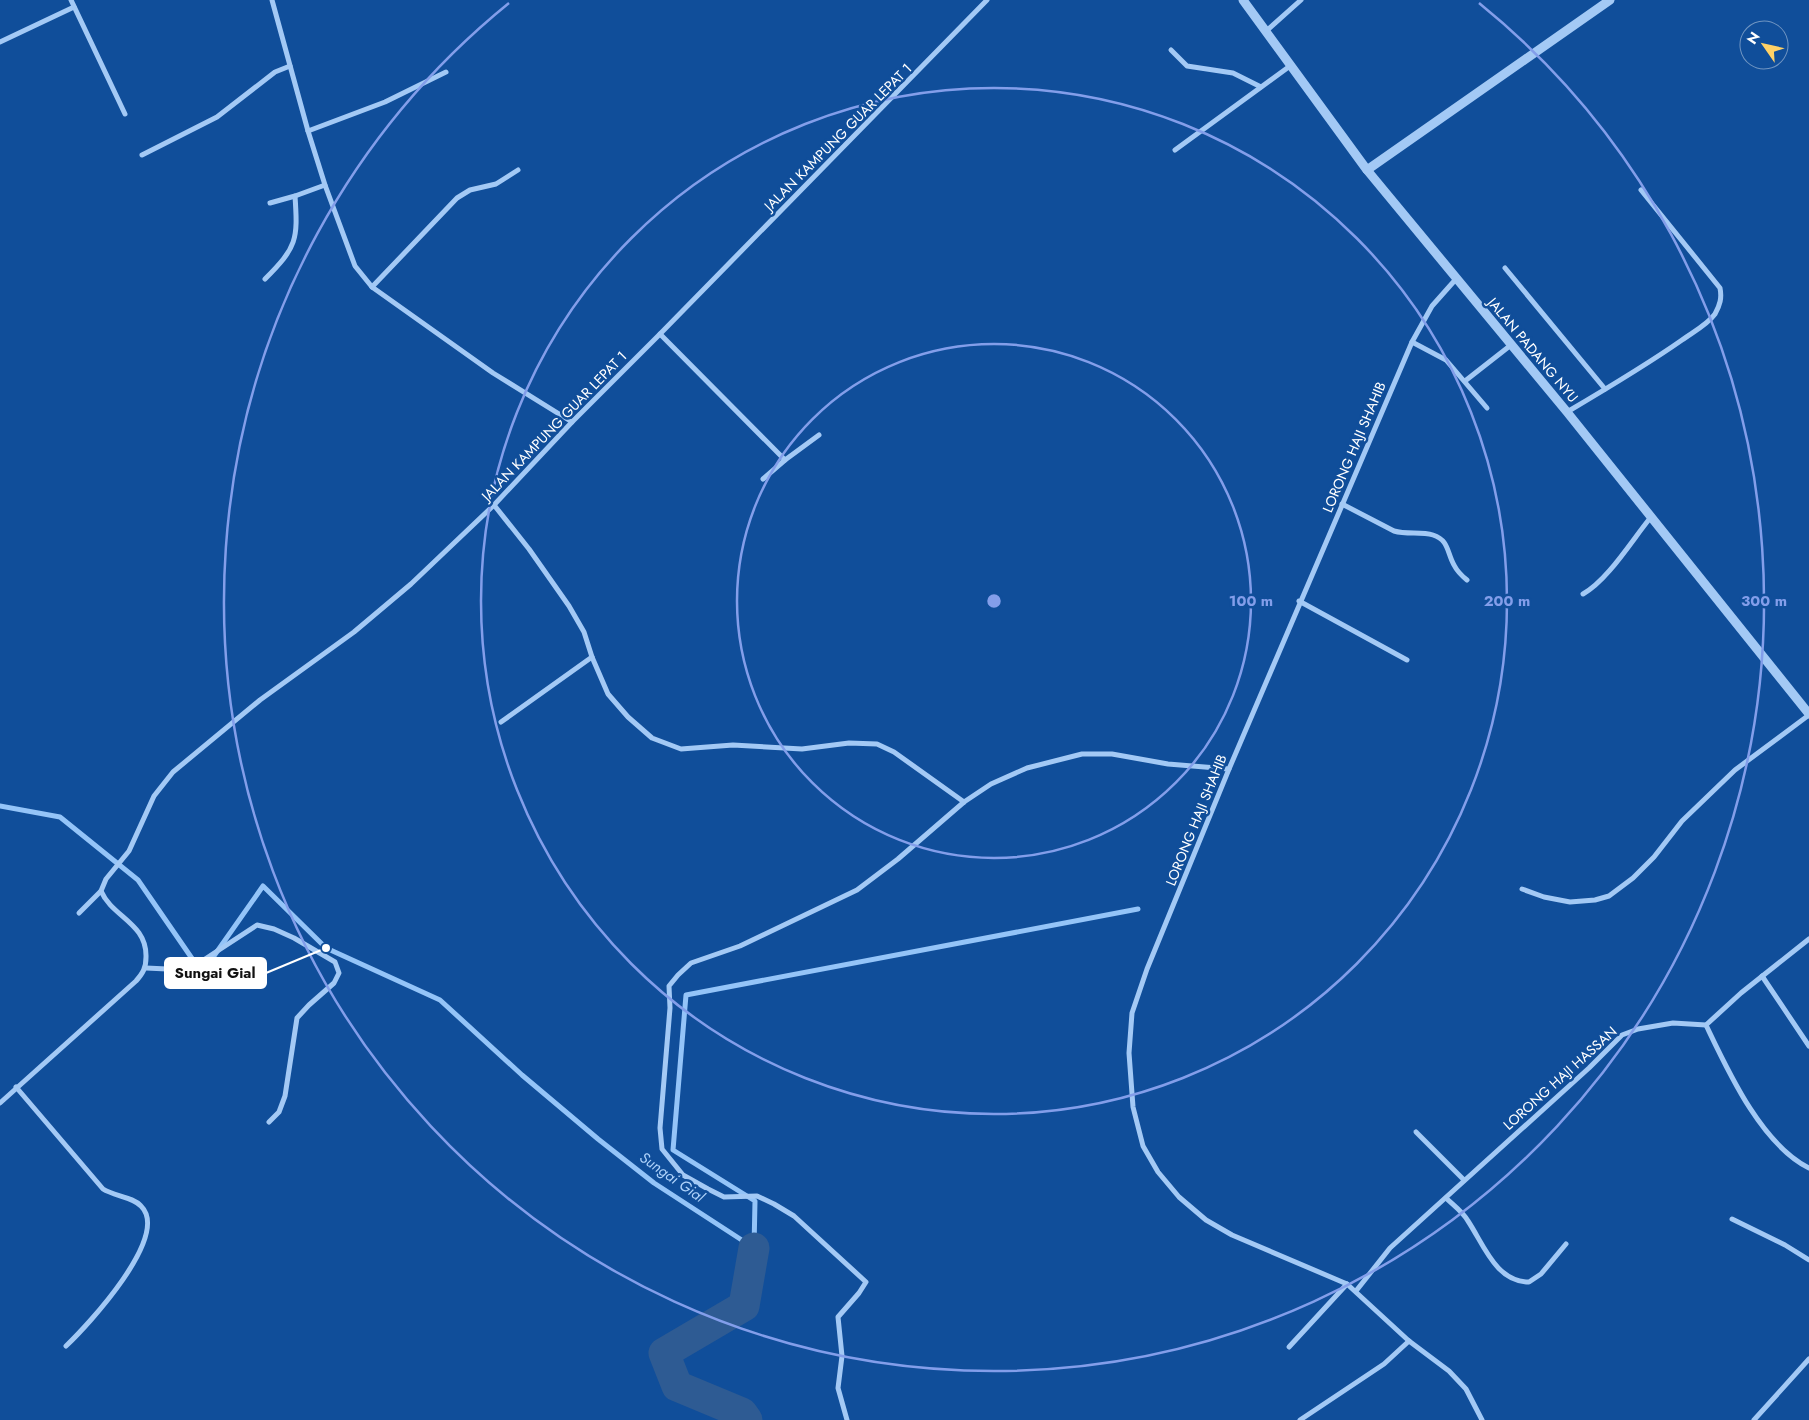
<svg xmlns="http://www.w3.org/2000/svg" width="1809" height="1420" font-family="Jost,sans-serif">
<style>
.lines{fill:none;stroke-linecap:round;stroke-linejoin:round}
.stream{stroke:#94c4f8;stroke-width:5}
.river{stroke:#2e5b93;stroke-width:31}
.minor{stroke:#a3c9f5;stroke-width:5}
.tertiary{stroke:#a3c9f5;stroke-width:9}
.ring{fill:none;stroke:#839eea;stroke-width:2.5}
.labels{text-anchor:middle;stroke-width:5;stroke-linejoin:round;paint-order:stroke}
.street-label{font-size:14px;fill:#fff;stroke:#104e9a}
.water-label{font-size:15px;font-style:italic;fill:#afd3fb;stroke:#104e9a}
.centre{fill:#839eea;stroke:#104e9a;stroke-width:2.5}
.ring-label{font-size:15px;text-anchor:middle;font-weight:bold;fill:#839eea;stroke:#104e9a;stroke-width:5;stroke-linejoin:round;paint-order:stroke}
.leader{fill:none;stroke:#fff;stroke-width:2}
.callout-dot{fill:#fff;stroke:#104e9a;stroke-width:2}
.callout{fill:#fff;stroke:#fff;stroke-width:2}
.callout-label{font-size:15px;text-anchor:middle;font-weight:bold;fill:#111}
</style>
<rect width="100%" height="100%" fill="#104e9a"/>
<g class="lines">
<g class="stream">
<path d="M0,806L60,817L138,880L202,973L263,886L326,948L440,1000L522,1075L598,1139L654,1183L754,1248"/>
<path d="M754,1248L755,1201L673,1150L686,995L1138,909"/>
</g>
<path class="river" d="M747,1420L742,1413L677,1386L664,1353L744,1306L754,1248"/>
<g class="minor">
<path d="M71,0L125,114"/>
<path d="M272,0L308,131L325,185L355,266L372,287L493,373L572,422"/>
<path d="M1265,32L1301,0"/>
<path d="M0,42L74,7"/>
<path d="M1171,50L1187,66L1233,73L1261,87"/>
<path d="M308,131L385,102L446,72"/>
<path d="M1175,150L1290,66"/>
<path d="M142,155L217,117L275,72L290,66"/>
<path d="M270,203L295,196L325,185"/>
<path d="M1505,268L1605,389"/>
<path d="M265,279C297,247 298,240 295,196"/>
<path d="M1456,279L1432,306L1412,342L1229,769L1147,969L1132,1013L1129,1053L1133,1107L1143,1146L1158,1172L1179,1197L1206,1220L1232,1235L1347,1284L1409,1341L1449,1371L1466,1389L1482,1420"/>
<path d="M372,287L457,198L470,190L496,184L518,170"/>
<path d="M660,334L785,460L763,479"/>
<path d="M1412,342L1446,360L1487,408"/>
<path d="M1465,381L1511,345"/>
<path d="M1567,412C1606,389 1645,366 1682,340C1693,332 1707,325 1715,314C1720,305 1722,298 1720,288L1641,190"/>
<path d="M785,460L819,435"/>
<path d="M1342,504L1394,531C1407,535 1421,531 1433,535C1449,540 1447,553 1454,565C1457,571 1462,576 1467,580"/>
<path d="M494,505L529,549L569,606L584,632L592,657L608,694L628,717L652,738L681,749L733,745L802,749L849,743L877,744L894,752L964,802"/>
<path d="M1583,594C1608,580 1632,540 1651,517"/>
<path d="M1299,601L1407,660"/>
<path d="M501,722L592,657"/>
<path d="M1522,889L1544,897L1570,902L1595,900L1609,896L1633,878L1654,857L1682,821L1735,770L1809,715"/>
<path d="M79,913L101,891"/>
<path d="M146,968L167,969L199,963L257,925L274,929L294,938L335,962L339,973L334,983L309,1005L297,1018L285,1096L279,1112L269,1122"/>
<path d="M1762,976L1809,1046"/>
<path d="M1706,1025C1728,1071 1761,1144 1809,1168"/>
<path d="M16,1087L103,1189C114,1196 133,1197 141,1206C171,1236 88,1325 66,1346"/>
<path d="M0,1103L136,981C143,973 146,968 146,957C147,923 112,917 101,891L106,879L129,851L154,796L173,772L260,700L354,632L411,584L494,505L572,422L660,334L987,0"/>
<path d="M1416,1132L1464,1180"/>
<path d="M1446,1198C1453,1205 1463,1212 1468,1221C1484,1245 1496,1282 1529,1282L1541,1274L1566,1244"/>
<path d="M1732,1219L1785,1245L1809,1260"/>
<path d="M1356,1291L1390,1248L1589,1068L1622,1035L1638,1029L1673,1023L1706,1025L1741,993L1809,939"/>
<path d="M1289,1347L1347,1284"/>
<path d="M847,1420L838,1388L842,1356L838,1317L859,1293L866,1282L794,1216L774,1204L757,1196L724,1197L708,1189L683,1175L662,1149L660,1128L670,1008L669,986L678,975L691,963L740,946L857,890L898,859L964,802L991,784L1027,768L1082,754H1112L1168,764L1229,769"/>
<path d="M1300,1420L1384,1364L1409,1341"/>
<path d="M1754,1420L1809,1359"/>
</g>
<g class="tertiary">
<path d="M1243,0L1367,170L1567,412L1809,714"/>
<path d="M1367,170L1610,0"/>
</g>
</g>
<g class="ring">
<circle cx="994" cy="601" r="257"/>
<circle cx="994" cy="601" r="513"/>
<path d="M1479 3A770 770 0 1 1 509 3"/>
</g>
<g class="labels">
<g class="street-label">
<text transform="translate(838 137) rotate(-45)" y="5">JALAN KAMPUNG GUAR LEPAT 1</text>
<text transform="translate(1533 350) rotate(50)" y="5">JALAN PADANG NYU</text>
<text transform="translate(554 426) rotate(-46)" y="5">JALAN KAMPUNG GUAR LEPAT 1</text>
<text transform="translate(1354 447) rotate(-67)" y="5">LORONG HAJI SHAHIB</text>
<text transform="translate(1196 820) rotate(-68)" y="5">LORONG HAJI SHAHIB</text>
<text transform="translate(1560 1078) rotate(-42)" y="5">LORONG HAJI HASSAN</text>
</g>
<g class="water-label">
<text transform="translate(672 1177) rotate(35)" y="5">Sungai Gial</text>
</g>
</g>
<circle cx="994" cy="601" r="8" class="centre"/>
<g class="ring-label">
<text x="1251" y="606">100 m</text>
<text x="1507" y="606">200 m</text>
<text x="1764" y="606">300 m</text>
</g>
<path class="leader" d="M326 948L266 973"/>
<circle class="callout-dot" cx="326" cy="948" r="5"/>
<rect class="callout" x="165" y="958" width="101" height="30" rx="5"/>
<g class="callout-label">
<text x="215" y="978">Sungai Gial</text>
</g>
<g transform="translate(1764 45) rotate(304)"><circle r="24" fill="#104e9a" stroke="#7095c2"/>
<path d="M0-4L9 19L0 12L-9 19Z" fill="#ffd166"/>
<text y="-8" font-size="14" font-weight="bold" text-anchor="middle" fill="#ffffff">N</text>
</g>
</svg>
